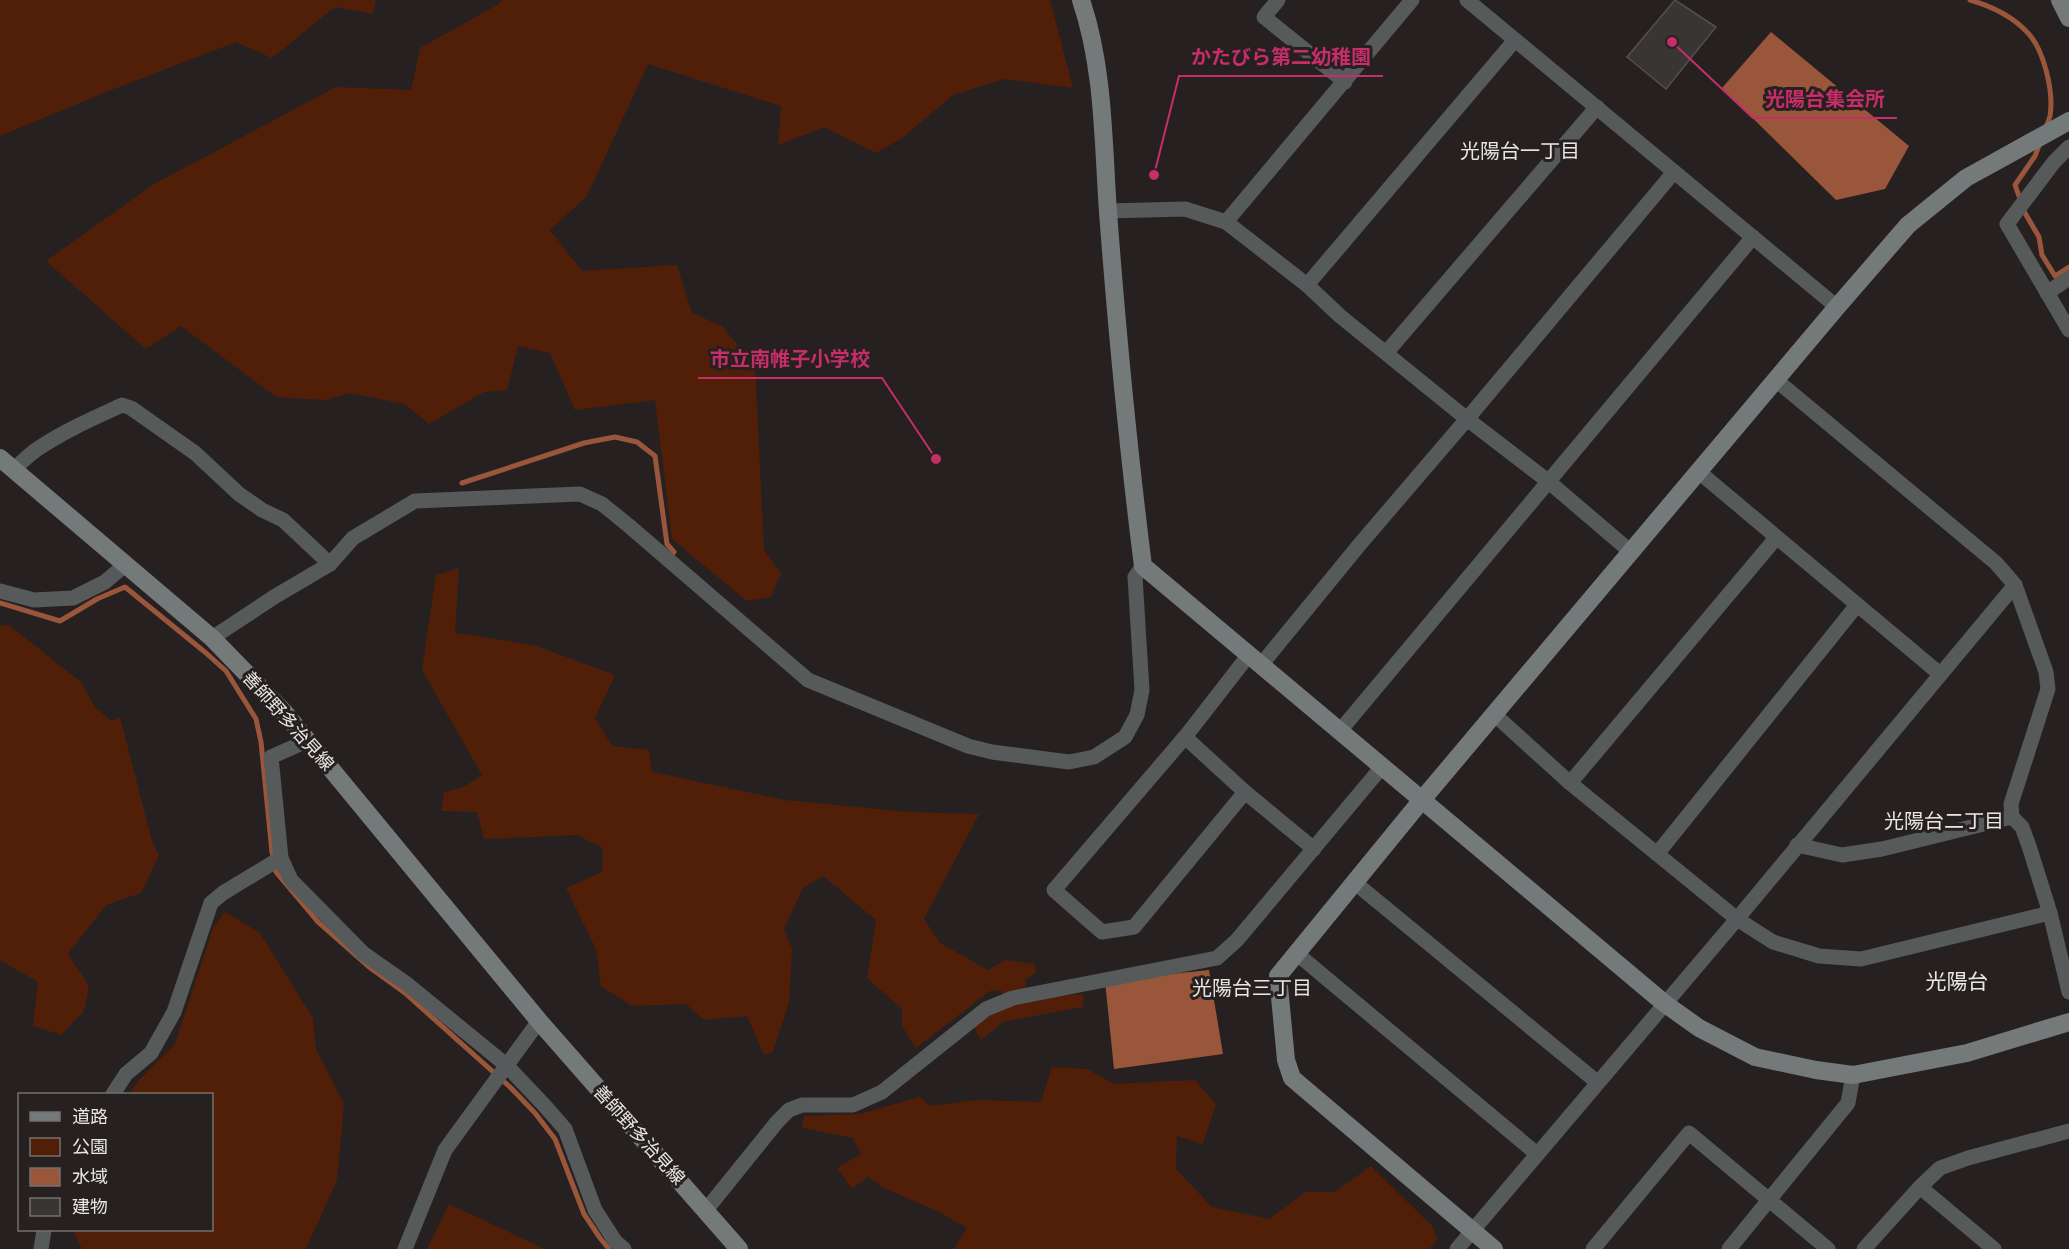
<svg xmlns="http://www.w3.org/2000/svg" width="2069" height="1249" font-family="'Varela Round','Noto Sans JP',sans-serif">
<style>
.green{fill:#511e08}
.water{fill:#9a563b}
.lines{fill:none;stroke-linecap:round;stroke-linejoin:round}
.stream{stroke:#9a563b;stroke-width:5}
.building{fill:#393533;stroke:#544f4d;stroke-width:1.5}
.street{stroke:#575a5a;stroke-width:15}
.secondary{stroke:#747979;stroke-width:18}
.labels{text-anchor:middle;stroke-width:6;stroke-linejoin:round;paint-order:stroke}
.street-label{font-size:18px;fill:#e9e6e4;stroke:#262120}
.neighbourhood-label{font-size:20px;fill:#e9e6e4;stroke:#262120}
.quarter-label{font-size:21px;fill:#e9e6e4;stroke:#262120}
.leader{fill:none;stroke:#c62d69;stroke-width:2}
.callout-dot{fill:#c62d69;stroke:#262120;stroke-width:2}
.callout-label{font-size:20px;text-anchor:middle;font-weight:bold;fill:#c62d69;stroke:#262120;stroke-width:6;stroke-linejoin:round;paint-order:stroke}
</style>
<rect width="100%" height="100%" fill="#262120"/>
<g class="green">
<path d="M0,0H376L373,14L335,7L272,58L236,42L106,92L0,136Z"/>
<path d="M502,0H1050L1073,88L1004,79L953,95L902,138L876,153L824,127L778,145L781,106L648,64L587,196L550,230L582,271L677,265L692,313L722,326L755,366L764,550L781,573L771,597L747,601L672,539L655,400L575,410L550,353L518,346L507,390L484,392L429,424L405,404L350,393L325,400L276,397L181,326L146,349L46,261L154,184L336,87L411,90L420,48L499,4Z"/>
<path d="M459,568L455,633L534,645L615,675L595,718L612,746L649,750L652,772L785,800L907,812L979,814L924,919L940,943L988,970L1005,960L1035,964L1036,973L1025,980L1028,998L1084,994L1083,1007L1003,1022L981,1040L973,1026L1006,1005L1001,990L990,991L916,1048L902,1026V1009L867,978L876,920L823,876L803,888L784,929L792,949L789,1002L773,1052L764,1055L747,1016L704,1020L686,1004L632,1006L601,986L596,949L566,888L602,872L603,848L577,835L484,839L477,812L441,811L444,792L464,787L482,775L422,670L436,575Z"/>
<path d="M9,625L82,683L94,706L111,721L120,717L152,841L159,855L141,893L106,905L68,954L89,986L84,1011L61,1035L33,1026L38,982L0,960V626Z"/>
<path d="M225,912L260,933L313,1018L316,1049L344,1104L337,1180L306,1249H82L73,1230H212V1094H129L139,1080L175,1044L213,928Z"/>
<path d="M1052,1067L1087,1069L1114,1084L1195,1080L1216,1104L1203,1144L1177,1136L1176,1169L1212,1207L1269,1219L1306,1192H1335L1371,1166L1433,1227L1437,1240L1429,1249H954L967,1228L937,1211L884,1188L868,1177L852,1189L837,1168L861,1154L853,1138L802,1128L804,1116L860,1114L920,1097L930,1106L977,1100L1041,1102Z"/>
<path d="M449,1204L545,1249H427Z"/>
</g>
<g class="water">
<path d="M1771,32L1909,146L1885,189L1836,200L1722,88Z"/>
<path d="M1209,970L1223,1054L1114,1069L1105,981Z"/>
</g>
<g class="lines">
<g class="stream">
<path d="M1970,0C1991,6 2011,15 2027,32C2044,49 2054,92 2050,116C2049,120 2047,125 2045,129"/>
<path d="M2040,143L2035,156L2015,185L2025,213L2039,237L2042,255L2055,276L2069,267"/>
<path d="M462,483L584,443L615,437L637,442L655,456L667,544L674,552L669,557"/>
<path d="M0,603L60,621L97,599L125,587L206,653L226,671L256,719L261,742L272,852L276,872L318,922L369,967L405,993L511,1088L535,1113L555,1139L584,1214L600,1238L609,1249"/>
</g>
</g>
<path class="building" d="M1675,0L1716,27L1666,89L1627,57Z"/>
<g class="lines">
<g class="street">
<path d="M1278,0L1264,17L1345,82"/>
<path d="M1467,0L1837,307"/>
<path d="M2069,147L2054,162L2007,224L2069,330"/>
<path d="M1108,211L1185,209L1226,222L1307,285L1340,316L1467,419L1549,482L1631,552"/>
<path d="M1226,222L1412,0"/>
<path d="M1307,285L1515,40"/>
<path d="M2047,293L2069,278"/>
<path d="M1386,353L1597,107"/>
<path d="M1776,380L1996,563L2015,585L2046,672L2048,689L2011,804L2012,817L2022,827L2029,846L2050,913L2069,992"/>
<path d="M13,469C22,463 29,454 39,448C64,431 94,418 122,405L131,408L195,453L239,494L262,510L283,520L330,564"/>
<path d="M1699,472L1940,674"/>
<path d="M0,591L34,600L73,598L105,582L126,564"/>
<path d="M212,638L274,597L330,564L353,538L415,501L580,494L602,504L628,525L808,680L968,746L992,752L1069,762L1094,757L1125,737L1137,715L1142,690L1135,577L1143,566"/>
<path d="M1260,666L1360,544L1467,419L1674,172"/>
<path d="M1495,715L1570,783L1737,919L1773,942L1819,956L1861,959L2050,913"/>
<path d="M1339,732L1753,237"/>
<path d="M1185,737L1245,792L1314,849"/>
<path d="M309,740L271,757L281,858L291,880L364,954L407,984L506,1065L544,1105L565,1129L595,1210L615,1241L624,1249"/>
<path d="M1570,783L1776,538"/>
<path d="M1245,792L1134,927L1102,932L1054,890L1185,737L1248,656"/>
<path d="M1797,845L1842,855L1882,849L2012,817"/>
<path d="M1657,854L1857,605"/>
<path d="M1354,882L1597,1082"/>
<path d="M1296,953L1537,1154"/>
<path d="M113,1094L126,1074L151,1053L174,1012L211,903L223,893L281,858"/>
<path d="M1920,1187L1994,1249"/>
<path d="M706,1210L777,1122L789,1110L802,1105H853L882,1092L986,1009L1013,998L1217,958L1237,940L1381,768"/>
<path d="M41,1249L44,1230"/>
<path d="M405,1249L445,1150L539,1021"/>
<path d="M1457,1249L1737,919L2015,585"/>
<path d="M1593,1249L1689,1133L1828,1249"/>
<path d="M1729,1249L1848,1103L1853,1075"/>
<path d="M1864,1249L1920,1187L1940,1168L1968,1158L2069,1131"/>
</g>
<g class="secondary">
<path d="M1081,0C1104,68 1103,141 1108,212C1117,331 1128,448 1143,566L1664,1003L1699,1028L1755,1057L1816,1070L1853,1075L1967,1053L2069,1022"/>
<path d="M2060,0L2069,18"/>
<path d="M0,458L212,638L284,712L539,1021L739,1249"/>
<path d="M1494,1249L1292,1078L1286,1060L1278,976L1421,801L1837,307L1908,225L1966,178L2069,121"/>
</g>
</g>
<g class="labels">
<g class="street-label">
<text transform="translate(288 721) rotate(48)" y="6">善師野多治見線</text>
<text transform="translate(639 1135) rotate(48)" y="6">善師野多治見線</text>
</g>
<g class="neighbourhood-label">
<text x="1520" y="158">光陽台一丁目</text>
<text x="1944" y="828">光陽台二丁目</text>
<text x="1252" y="995">光陽台三丁目</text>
</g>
<g class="quarter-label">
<text x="1957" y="989">光陽台</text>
</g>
</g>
<path class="leader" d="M1154 175L1179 76H1383M1672 42L1753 118H1897M936 459L882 378H698"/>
<g class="callout-dot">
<circle cx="1154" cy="175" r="6"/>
<circle cx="1672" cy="42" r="6"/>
<circle cx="936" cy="459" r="6"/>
</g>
<g class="callout-label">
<text x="1281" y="64">かたびら第二幼稚園</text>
<text x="1825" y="106">光陽台集会所</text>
<text x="790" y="366">市立南帷子小学校</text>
</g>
<rect x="18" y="1093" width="195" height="138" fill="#262120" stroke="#74706e" stroke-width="1.5"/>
<rect x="30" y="1112" width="30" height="9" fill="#747979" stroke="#74706e" stroke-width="1.5"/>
<text x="72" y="1123" font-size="18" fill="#e9e6e4">道路</text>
<rect x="30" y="1138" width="30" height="18" fill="#511e08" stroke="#74706e" stroke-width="1.5"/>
<text x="72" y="1153" font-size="18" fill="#e9e6e4">公園</text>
<rect x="30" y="1168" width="30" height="18" fill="#9a563b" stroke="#74706e" stroke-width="1.5"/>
<text x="72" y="1183" font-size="18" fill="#e9e6e4">水域</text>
<rect x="30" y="1198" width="30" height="18" fill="#393533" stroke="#74706e" stroke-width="1.5"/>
<text x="72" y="1213" font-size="18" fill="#e9e6e4">建物</text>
</svg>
